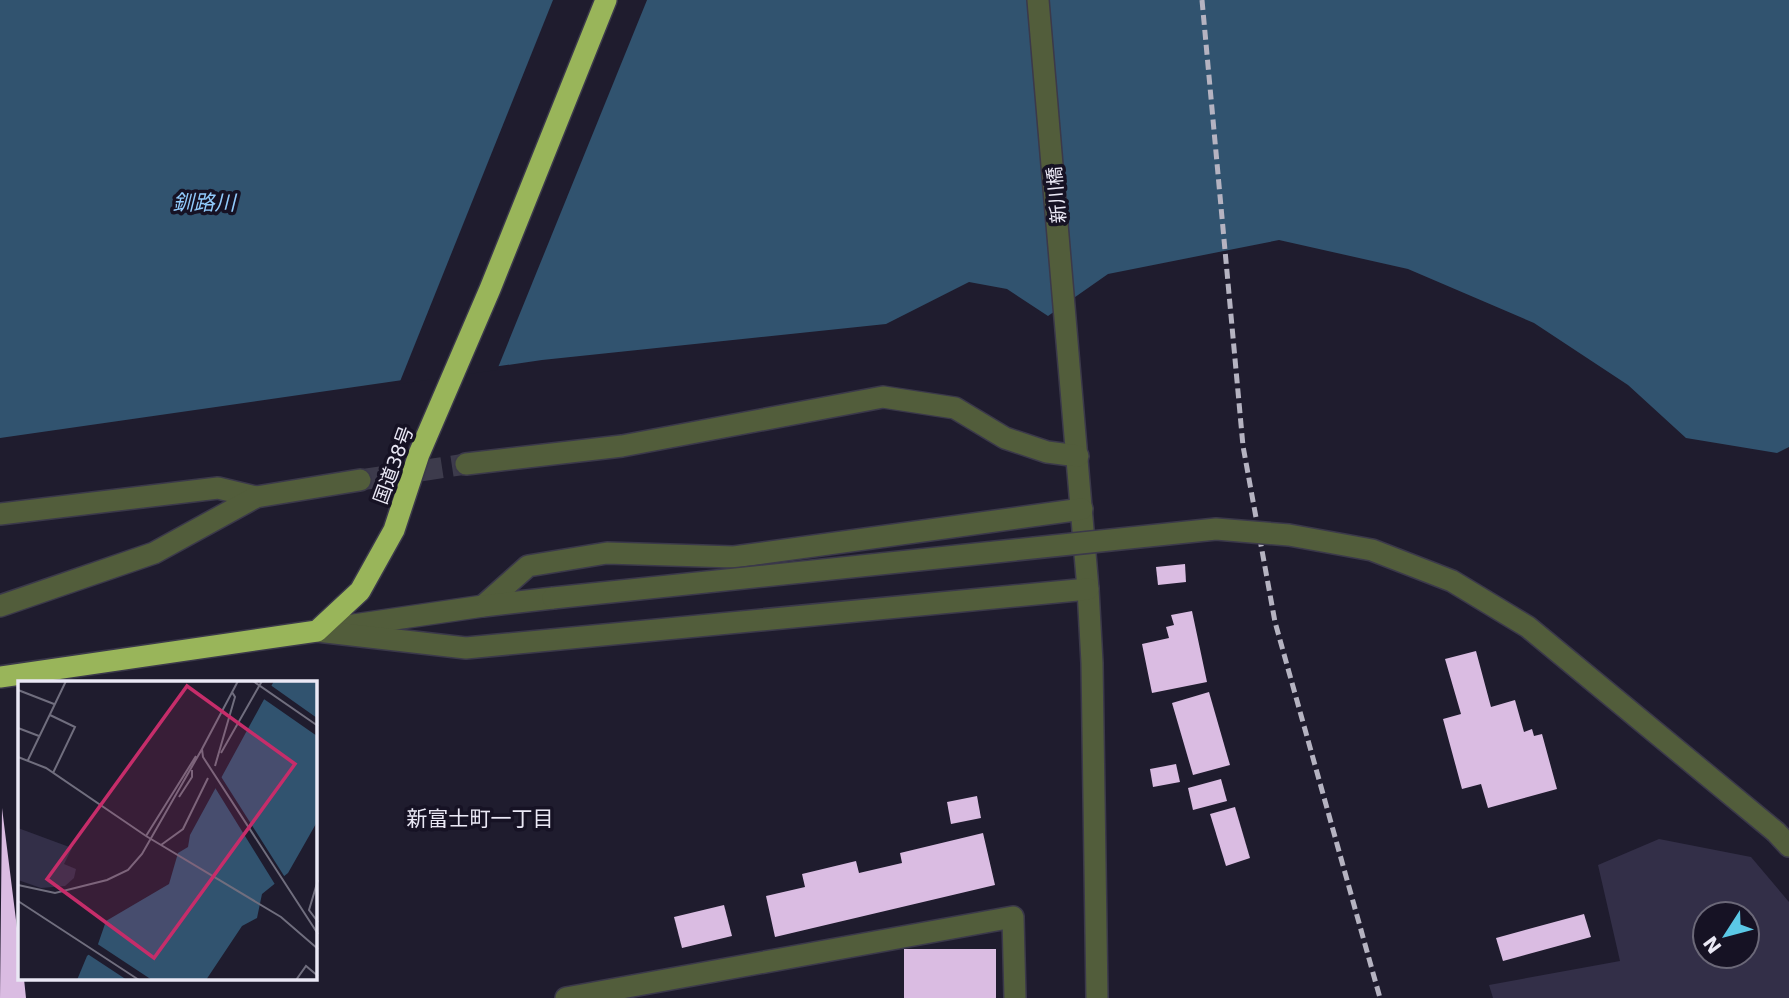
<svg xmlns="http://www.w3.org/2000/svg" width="1789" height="998" font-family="'DejaVu Sans','Noto Sans JP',sans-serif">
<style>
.green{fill:#332f48;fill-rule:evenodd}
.water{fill:#31536f}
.pier{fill:#1f1c2e}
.building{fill:#dabce2}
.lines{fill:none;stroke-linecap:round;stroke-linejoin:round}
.minor-tunnel{stroke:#3d3b4c;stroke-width:21;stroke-dasharray:21 10;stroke-linecap:butt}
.minor-casing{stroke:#3b394a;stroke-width:24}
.highway-casing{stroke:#3b394a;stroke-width:24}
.minor{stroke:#525d3b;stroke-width:21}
.highway{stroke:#99b55a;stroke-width:21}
.rail{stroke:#b5b3c1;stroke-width:5;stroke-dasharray:10 5;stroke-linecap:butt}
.minor-bridge-casing{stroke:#3b394a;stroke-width:24;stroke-linecap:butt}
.minor-bridge{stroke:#525d3b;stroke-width:21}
.labels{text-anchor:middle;stroke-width:7;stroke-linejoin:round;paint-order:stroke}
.street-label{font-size:19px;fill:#eae8f5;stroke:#161224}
.water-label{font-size:21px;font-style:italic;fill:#91cafb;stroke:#161224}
.neighbourhood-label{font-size:21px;fill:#eae8f5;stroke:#161224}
.inset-road{fill:none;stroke:#706e7e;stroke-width:2}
.view{fill:#c62d6a;fill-opacity:0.15;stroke:#c62d6a;stroke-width:3.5}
.inset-edge{fill:none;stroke:#eae8f5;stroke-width:3.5}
</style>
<rect width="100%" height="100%" fill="#1f1c2e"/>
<path class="green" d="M1659,839L1751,857L1789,902V998H1493L1489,985L1620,961L1598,865ZM1705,914H1747V956H1705Z"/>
<path class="water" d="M0,0H1789V447L1777,453L1686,438L1628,385L1534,323L1408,269L1279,240L1108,274L1048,316L1007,289L969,282L886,324L542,360L0,438Z"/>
<path class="pier" d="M553,0H647L497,370L399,384Z"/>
<g class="building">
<path d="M1185,564L1186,582L1158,585L1156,567Z"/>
<path d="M1192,611L1207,682L1152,693L1142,644L1169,638L1166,627L1174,625L1171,615Z"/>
<path d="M1476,651L1491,707L1515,700L1524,732L1532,729L1534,736L1542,734L1557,789L1488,808L1481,784L1462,789L1443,719L1461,714L1445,659Z"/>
<path d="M1209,692L1230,765L1193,775L1172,703Z"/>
<path d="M1176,764L1180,782L1153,787L1150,769Z"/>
<path d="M1221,779L1227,801L1193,810L1188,788Z"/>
<path d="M977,796L981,818L951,824L947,802Z"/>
<path d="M1235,807L1250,858L1226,866L1210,814Z"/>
<path d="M2,808L19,944V979H24L26,998H0Z"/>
<path d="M983,833L995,885L775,937L766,896L805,887L802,874L856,861L859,873L902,863L900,853Z"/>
<path d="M724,905L732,936L682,948L674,917Z"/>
<path d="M1584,914L1591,937L1503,961L1496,938Z"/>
<rect x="904" y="949" width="92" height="49"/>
</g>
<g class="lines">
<path class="minor-tunnel" d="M360,480L466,464"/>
<g class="minor-casing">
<g id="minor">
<path d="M1038,0L1088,589L1092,663L1097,998"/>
<path d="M466,464L622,446L883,397L955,408L1005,438L1047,452L1078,456"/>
<path d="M0,514L218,488L256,497"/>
<path d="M0,606L154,553L256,497L360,480"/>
<path d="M483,606L528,566L607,553L734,557L1082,509"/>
<path d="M347,626L483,606L553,598"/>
<path d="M317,631L466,648L1088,589"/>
<path d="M1776,832L1789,846"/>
<path d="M566,998L1013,917L1015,998"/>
</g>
</g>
<g class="highway-casing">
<path id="highway" d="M0,677L317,631L360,591L394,530L419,454L490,289L606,0"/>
</g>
<use href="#minor" class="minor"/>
<use href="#highway" class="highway"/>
<path class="rail" d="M1202,0L1243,446L1275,622L1380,998"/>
<g class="minor-bridge-casing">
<path id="minor-bridge" d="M553,598L1216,529L1289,535L1372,550L1452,581L1528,627L1776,832"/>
</g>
<use href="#minor-bridge" class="minor-bridge"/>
</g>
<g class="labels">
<g class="street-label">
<text transform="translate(1056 195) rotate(-95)" y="7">新川橋</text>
<text transform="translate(393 465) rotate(-70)" y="7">国道38号</text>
</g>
<g class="water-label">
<text x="204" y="210">釧路川</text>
</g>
<g class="neighbourhood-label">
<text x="480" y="826">新富士町一丁目</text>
</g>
</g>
<g transform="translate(18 681)">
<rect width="299" height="299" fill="#1f1c2e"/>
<path d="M0,147L54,167L46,183L58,188L56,197L47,205L23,207L0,199Z" fill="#332f48"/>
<path d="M256,0H299V141L270,192L244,213L239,237L224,245L188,299H59L69,275L79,266L88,240L151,203L160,172L170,166L172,154Z" fill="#31536f"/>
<path d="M251,3L299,37V55L243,16ZM202,94L268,198L258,205L196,105ZM78,262L134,299H109L68,272Z" fill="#1f1c2e"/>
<path class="inset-road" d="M220,0L184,68L185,76L300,253M235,0L300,45M0,9L36,23M32,34L57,46L35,92M0,47L21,55M203,72L244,0M0,76L28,87L128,155L263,236L300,268M10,79L48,0M197,85L217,16L214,11M161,116L174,96V89M128,155L178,75M143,164L165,148L190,97M300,199L291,229L300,241M0,204L37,212L89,199L110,189L124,173L184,68M0,220L121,299M278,299L288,285L300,295"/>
<path class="view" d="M169,5L277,83L136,277L29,198Z"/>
<rect width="299" height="299" class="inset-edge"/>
</g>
<g transform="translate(1726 935) rotate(234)"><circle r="33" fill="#161224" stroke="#6b6878" stroke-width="2"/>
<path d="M0-5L12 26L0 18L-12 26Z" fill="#5bc8e6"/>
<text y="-10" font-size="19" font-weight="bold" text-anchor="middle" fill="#eae8f5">N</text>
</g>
</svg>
